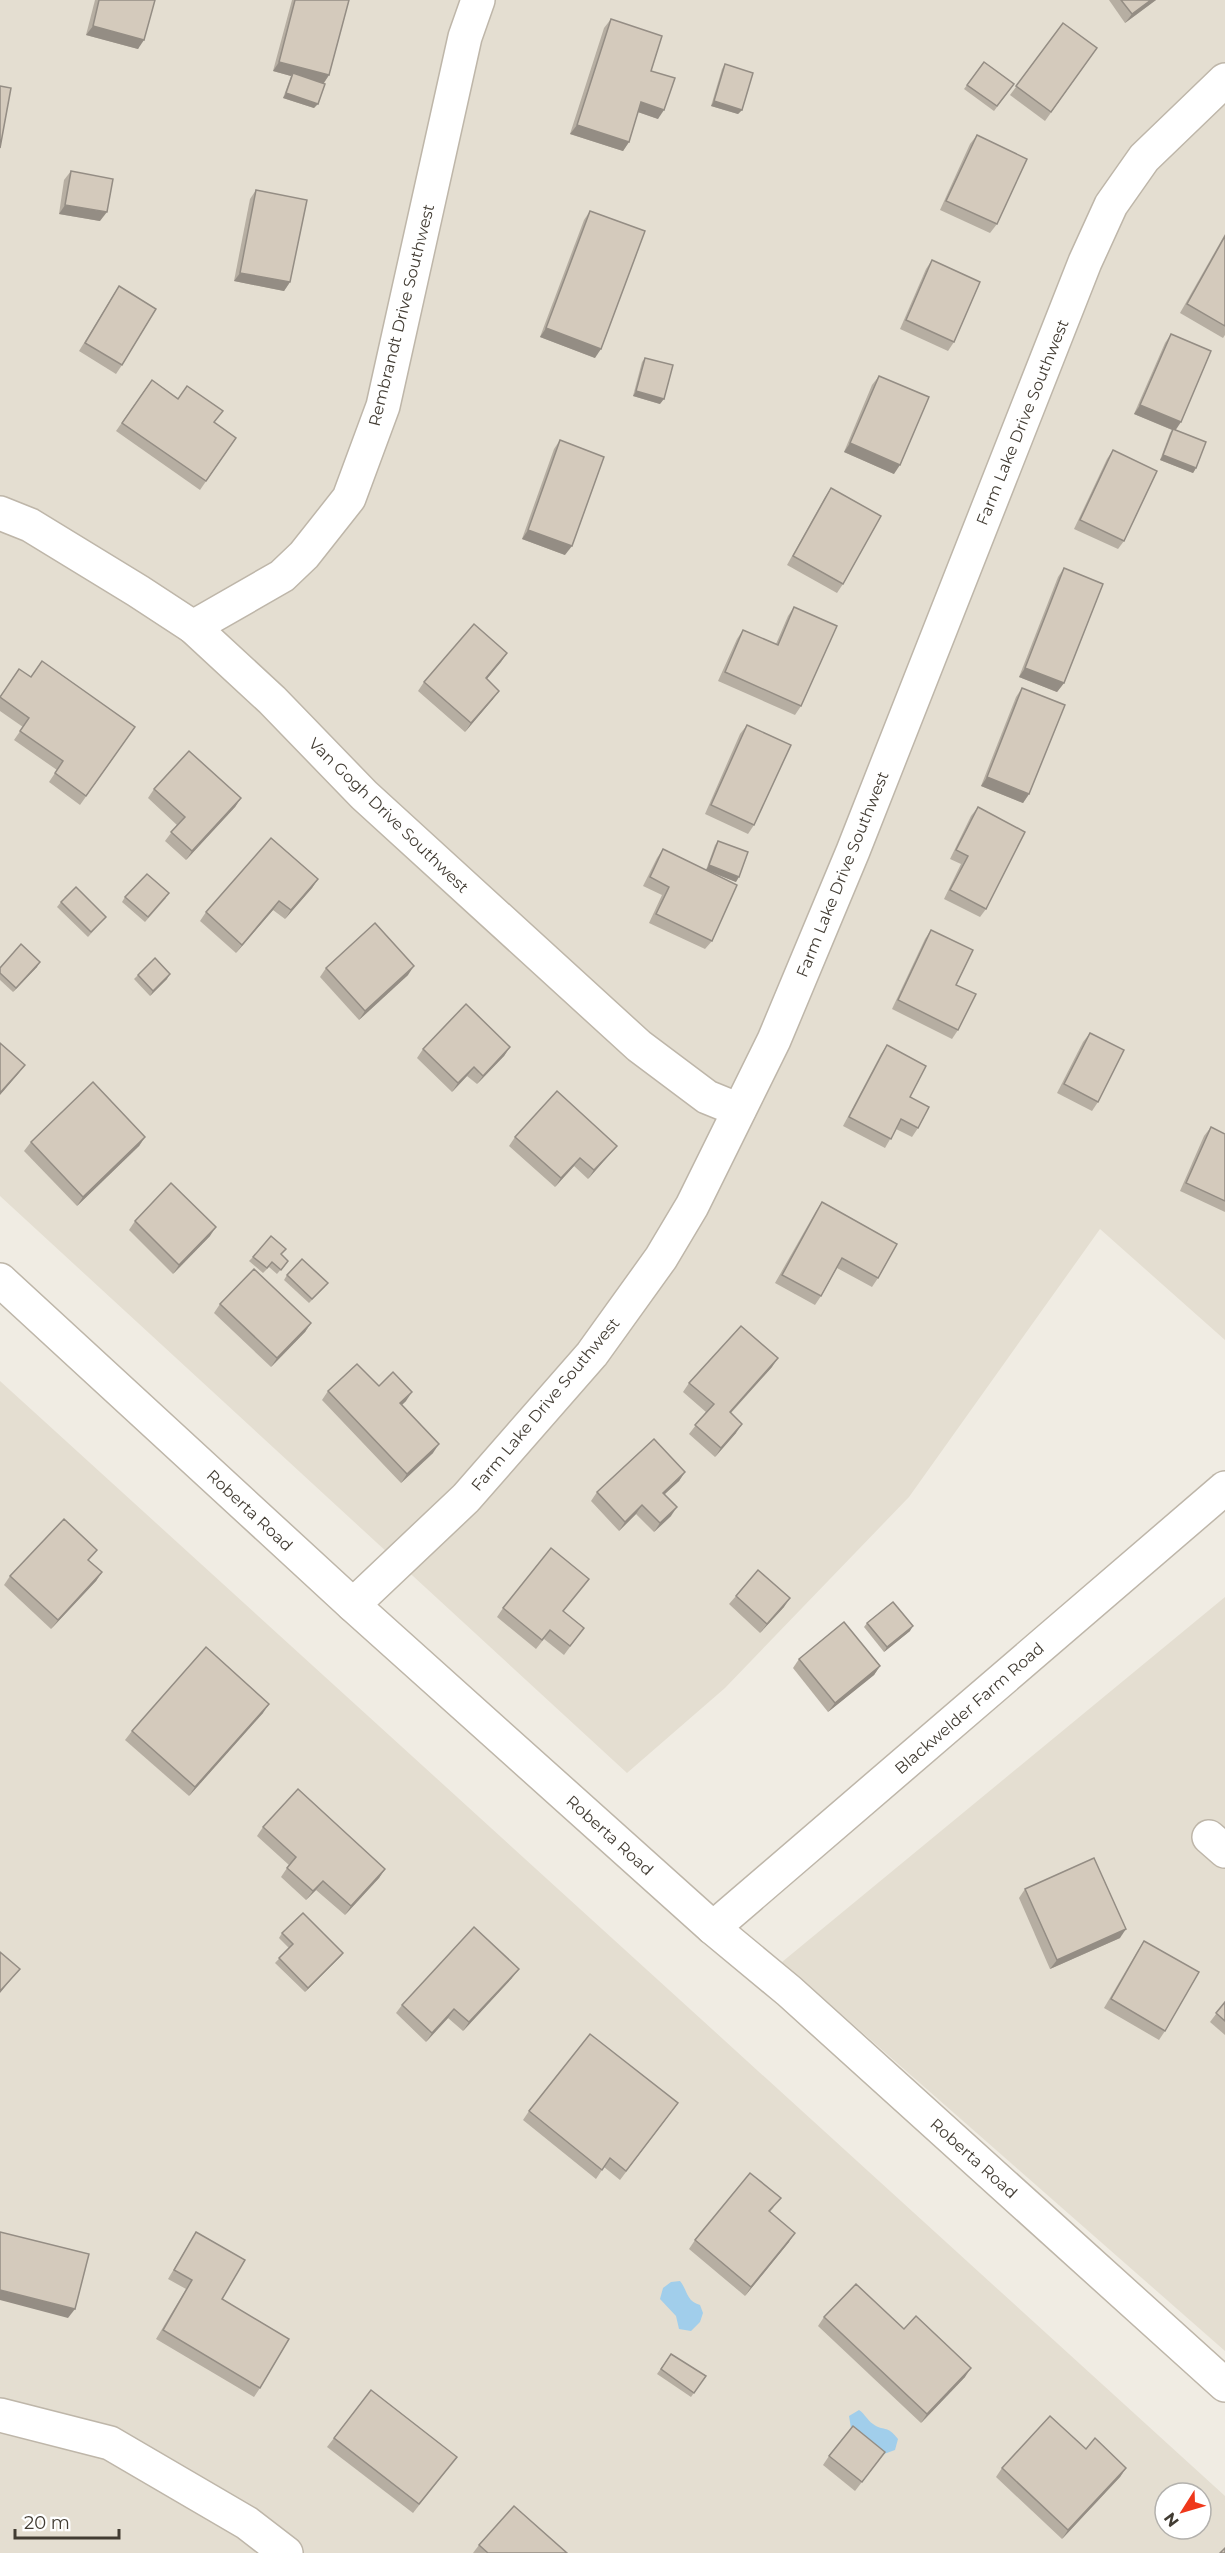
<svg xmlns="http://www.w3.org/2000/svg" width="1225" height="2553" font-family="Montserrat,sans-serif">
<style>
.residential{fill:#e4ded1;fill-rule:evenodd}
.water{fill:#a1ceeb}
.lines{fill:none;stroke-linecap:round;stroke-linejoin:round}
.minor-casing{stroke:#beb6a9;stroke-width:36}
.minor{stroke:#fff;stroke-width:33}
.wall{fill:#b6aea2}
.shaded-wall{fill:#948d84}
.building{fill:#d4cabc;stroke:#948d84;stroke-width:1.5}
.labels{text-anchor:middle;stroke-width:4.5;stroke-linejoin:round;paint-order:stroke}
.street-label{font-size:16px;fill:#423c33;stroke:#fff}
</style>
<rect width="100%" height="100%" fill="#f0ece3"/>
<g class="residential">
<path d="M0,0H1225V1340L1100,1229L909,1497L725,1688L627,1773L0,1196Z"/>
<path d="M0,1381L1225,2496V2553H0ZM1165,2493H1201V2529H1165Z"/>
<path d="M1225,1597V2351L782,1962Z"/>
</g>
<g class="water">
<path d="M680,2281C688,2291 686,2301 700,2305L703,2313L700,2322L691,2331L679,2329L676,2316L660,2299L663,2288L671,2282Z"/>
<path d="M859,2410C865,2414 867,2420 873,2424C883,2432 887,2424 898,2439L895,2450L884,2454L851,2428L849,2416Z"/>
</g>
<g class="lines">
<g class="minor-casing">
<g id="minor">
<path d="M0,513L30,525L138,591L193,627L272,700L364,795L639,1046L707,1097L739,1110"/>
<path d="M193,627L282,576L304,555L349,498L383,406L465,37L478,0"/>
<path d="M0,1280L353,1605L713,1928L789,1991L1225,2385"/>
<path d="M353,1605L466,1498L592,1354L661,1258L692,1206L774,1040L853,851L1085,262L1111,205L1144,158L1225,80"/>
<path d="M1209,1837L1225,1851"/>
<path d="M713,1928L1225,1488"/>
<path d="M0,2415L110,2443L247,2523L286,2553"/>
</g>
</g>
<use href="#minor" class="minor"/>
</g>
<g class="wall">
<path d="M95,0H155L138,49L86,35Z"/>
<path d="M292,0H349L329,75L324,83L314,108L283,98L291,76L273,71Z"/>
<path d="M1109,0H1156L1125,23Z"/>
<path d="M611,19L651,71L658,119L638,112L629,142L623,151L570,134L604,28Z"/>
<path d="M1063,23L1097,48L1045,121L1010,95Z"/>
<path d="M984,62L1014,84L994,111L964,89Z"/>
<path d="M725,64L742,110L738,114L711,106L722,69Z"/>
<path d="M977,135L997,224L990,233L940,210L970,144Z"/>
<path d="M71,171L100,221L59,214L64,180Z"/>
<path d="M256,190L290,282L284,291L234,281L250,199Z"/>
<path d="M590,211L595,358L540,337L584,220Z"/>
<path d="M1225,234V335L1223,338L1180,313Z"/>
<path d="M932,260L954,342L948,351L900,329L926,269Z"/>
<path d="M119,286L122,365L116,374L79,351Z"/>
<path d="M1171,334L1176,430L1196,468L1193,473L1160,460L1170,433L1172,430L1134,414L1165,343Z"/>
<path d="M645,358L660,404L633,396L642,362Z"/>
<path d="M879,376L894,474L844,452L872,385Z"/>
<path d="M152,380L236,438L200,490L116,431Z"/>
<path d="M560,440L565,555L522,539L554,449Z"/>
<path d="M1113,450L1124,541L1118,549L1074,529L1107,459Z"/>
<path d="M831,488L843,584L837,593L787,565L825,497Z"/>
<path d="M1064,568V683L1057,692L1019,677L1058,577Z"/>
<path d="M794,607L801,706L795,715L718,681L737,639L743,630L776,644L788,616Z"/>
<path d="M507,653L487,679L493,699L465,732L418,691L424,682Z"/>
<path d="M31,677L135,727L80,805L49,782L57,770L14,740L23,727L0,711V696Z"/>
<path d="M1022,688L1029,794L1023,803L981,786L1016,697Z"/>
<path d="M747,725L754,825L748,834L705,814L740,734Z"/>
<path d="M154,789L241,798L235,807L186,860L165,841L177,825L148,798Z"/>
<path d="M978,807L986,909L980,917L944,899L961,864L950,859L971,816Z"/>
<path d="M718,841L736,882L706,870L712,941L705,949L649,923L662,895L643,886L657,858L663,849L706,870L715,845Z"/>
<path d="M318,879L312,888L285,919L273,910L236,953L200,921L206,912Z"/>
<path d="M125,897L166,898L145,922L122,902Z"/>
<path d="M61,902L106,917L88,937L57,907Z"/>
<path d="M931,930L956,985L958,1030L952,1039L892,1009L925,939Z"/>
<path d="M37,967L13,992L0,980V968Z"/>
<path d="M326,968L408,975L359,1020L320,977Z"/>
<path d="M138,975L167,979L150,996L134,979Z"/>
<path d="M1090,1033L1098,1102L1092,1111L1057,1093L1083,1042Z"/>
<path d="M887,1045L910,1097L918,1128L912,1137L896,1129L885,1148L843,1126L881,1054Z"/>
<path d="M510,1047L504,1056L477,1084L467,1076L452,1092L417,1058L423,1049Z"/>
<path d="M1211,1127L1225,1134V1212L1180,1191L1204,1136Z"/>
<path d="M145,1137L139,1146L77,1206L24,1151L31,1142Z"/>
<path d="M515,1137L610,1154L588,1179L574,1166L555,1187L509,1146Z"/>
<path d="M822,1202L878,1278L872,1287L837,1268L821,1296L815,1305L775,1283L816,1211Z"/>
<path d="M135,1221L210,1236L173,1274L129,1230Z"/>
<path d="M281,1255L288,1261L277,1274L269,1267L263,1273L249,1261L253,1257Z"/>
<path d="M287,1275L325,1287L309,1303L284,1280Z"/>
<path d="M220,1304L311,1323L305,1332L271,1367L214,1313Z"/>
<path d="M772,1367L731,1413L736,1433L715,1457L689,1434L706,1412L683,1392L689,1383Z"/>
<path d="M379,1386L406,1401L402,1405L433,1453L401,1483L322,1400L328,1391Z"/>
<path d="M685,1472L679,1481L665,1494L671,1516L654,1532L636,1514L619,1531L591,1501L597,1492Z"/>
<path d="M102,1572L96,1581L51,1629L4,1585L10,1576Z"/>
<path d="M589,1579L563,1611L584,1628L564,1655L544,1639L536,1649L497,1617L503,1608Z"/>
<path d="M736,1596L784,1607L760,1633L729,1604Z"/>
<path d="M867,1623L910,1631L884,1652L864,1627Z"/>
<path d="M799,1659L880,1666L874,1675L828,1712L793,1668Z"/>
<path d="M263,1713L189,1796L125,1740L132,1731Z"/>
<path d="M263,1827L385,1869L379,1878L345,1915L316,1890L306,1900L281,1877L289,1865L257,1836Z"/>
<path d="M1025,1889L1120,1938L1050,1969L1019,1898Z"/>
<path d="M282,1933L343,1953L340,1957L305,1992L275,1963L289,1948L279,1938Z"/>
<path d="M1144,1941L1165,2031L1159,2040L1104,2008L1138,1950Z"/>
<path d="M512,1978L463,2031L448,2018L426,2042L396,2013L402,2005Z"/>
<path d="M1225,2002V2035L1210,2022Z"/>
<path d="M678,2103L620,2180L604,2167L596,2179L523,2120L529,2111Z"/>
<path d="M774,2207L770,2212L789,2242L745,2296L689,2249L695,2240Z"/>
<path d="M196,2232L222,2299L260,2388L254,2397L156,2339L186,2289L168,2279Z"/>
<path d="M824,2317L904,2329L965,2377L921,2423L818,2326Z"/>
<path d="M671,2354L706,2376L691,2397L657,2374Z"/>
<path d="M334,2438L450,2466L413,2513L327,2447Z"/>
<path d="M1086,2449L1126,2468L1120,2477L1062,2539L996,2477L1002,2468Z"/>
<path d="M885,2452L855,2491L823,2465L829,2456Z"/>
<path d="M479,2545L567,2553H473Z"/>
</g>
<g class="shaded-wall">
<path d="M1151,0H1156L1125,23L1132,14Z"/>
<path d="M93,26L144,40L138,49L86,35Z"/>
<path d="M279,62L329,75L323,84L293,73L291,76L273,71Z"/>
<path d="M286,93L318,104L314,108L283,98Z"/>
<path d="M714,101L742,110L738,114L711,106Z"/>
<path d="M641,102L664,110L658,119L635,111Z"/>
<path d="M577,125L629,142L623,151L570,134Z"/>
<path d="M65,205L107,212L100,221L59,214Z"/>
<path d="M240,273L290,282L284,291L234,281Z"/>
<path d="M546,328L601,349L595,358L540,337Z"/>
<path d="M636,391L664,399L660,404L633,396Z"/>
<path d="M1140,405L1181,422L1175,431L1134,414Z"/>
<path d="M850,443L900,465L894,474L844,452Z"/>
<path d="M1163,455L1196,468L1193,473L1160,460Z"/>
<path d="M528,530L572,546L565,555L522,539Z"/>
<path d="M507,653L501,662L480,687L486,678Z"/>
<path d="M1025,668L1064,683L1057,692L1019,677Z"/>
<path d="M499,691L493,699L465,732L471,723Z"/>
<path d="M987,777L1029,794L1023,803L981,786Z"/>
<path d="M241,798L235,807L186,860L192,851Z"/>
<path d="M709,865L739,877L736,882L706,870Z"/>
<path d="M318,879L312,888L285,919L291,910Z"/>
<path d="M279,901L273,910L236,953L242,945Z"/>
<path d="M40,962L37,967L13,992L16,988Z"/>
<path d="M414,966L408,975L359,1020L365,1011Z"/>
<path d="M170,974L167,979L150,996L153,991Z"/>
<path d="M510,1047L504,1056L477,1084L483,1076Z"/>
<path d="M25,1065L18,1074L0,1095V1093Z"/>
<path d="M474,1067L467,1076L452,1092L458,1083Z"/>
<path d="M145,1137L139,1146L77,1206L83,1197Z"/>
<path d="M617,1146L610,1154L588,1179L594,1170Z"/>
<path d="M580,1158L574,1166L555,1187L561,1178Z"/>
<path d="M216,1227L210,1236L173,1274L179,1265Z"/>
<path d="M311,1323L305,1332L271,1367L277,1358Z"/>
<path d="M778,1358L772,1367L723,1421L730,1412Z"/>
<path d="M412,1392L406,1401L394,1412L400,1403Z"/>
<path d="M742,1424L736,1433L715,1457L721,1448Z"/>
<path d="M439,1444L433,1453L401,1483L407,1474Z"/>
<path d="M685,1472L679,1481L657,1501L663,1493Z"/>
<path d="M642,1505L636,1514L619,1531L625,1522Z"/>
<path d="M677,1507L671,1516L654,1532L660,1523Z"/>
<path d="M102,1572L96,1581L51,1629L58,1620Z"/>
<path d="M790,1598L784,1607L760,1633L767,1624Z"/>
<path d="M913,1626L910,1631L884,1652L887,1647Z"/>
<path d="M880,1666L874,1675L828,1712L835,1703Z"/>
<path d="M269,1704L263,1713L189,1796L195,1787Z"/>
<path d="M385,1869L379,1878L345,1915L351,1906Z"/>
<path d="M323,1881L316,1890L306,1900L313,1891Z"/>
<path d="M1126,1929L1120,1938L1050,1969L1057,1960Z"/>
<path d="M343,1953L340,1957L305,1992L308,1988Z"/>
<path d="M20,1969L13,1977L0,1993V1991Z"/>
<path d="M519,1969L512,1978L463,2031L469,2022Z"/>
<path d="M454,2009L448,2018L426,2042L432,2033Z"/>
<path d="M795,2233L789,2242L745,2296L751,2287Z"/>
<path d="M0,2290L75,2309L68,2318L0,2300Z"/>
<path d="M971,2368L965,2377L921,2423L927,2414Z"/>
<path d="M1126,2468L1120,2477L1062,2539L1068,2530Z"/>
</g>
<g class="building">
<path d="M99,0H155L144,40L93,26Z"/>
<path d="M295,0H349L329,75L279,62Z"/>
<path d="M1121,0H1151L1132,14Z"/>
<path d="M611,19L662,36L651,71L675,78L664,110L641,102L629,142L577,125Z"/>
<path d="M1063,23L1097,48L1051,112L1016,86Z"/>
<path d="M984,62L1014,84L997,106L967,85Z"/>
<path d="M725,64L753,73L742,110L714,101Z"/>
<path d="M293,73L325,84L318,104L286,93Z"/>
<path d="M0,86L11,88L0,148Z"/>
<path d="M977,135L1027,159L997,224L946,201Z"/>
<path d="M71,171L113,179L107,212L65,205Z"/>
<path d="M256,190L307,200L290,282L240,273Z"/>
<path d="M590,211L645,231L601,349L546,328Z"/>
<path d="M1225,236V326L1187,304Z"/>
<path d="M932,260L980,282L954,342L906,320Z"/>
<path d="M119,286L156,309L122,365L85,343Z"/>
<path d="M1171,334L1211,351L1181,422L1140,405Z"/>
<path d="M645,358L673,365L664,399L636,391Z"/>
<path d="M879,376L929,397L900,465L850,443Z"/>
<path d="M152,380L178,399L187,386L223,411L214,422L236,438L206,481L122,423Z"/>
<path d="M1173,429L1206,442L1196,468L1163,455Z"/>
<path d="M560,440L604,457L572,546L528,530Z"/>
<path d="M1113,450L1157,471L1124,541L1080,520Z"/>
<path d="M831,488L881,516L843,584L793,556Z"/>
<path d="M1064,568L1103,584L1064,683L1025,668Z"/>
<path d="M794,607L837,626L801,706L725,672L743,630L778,645Z"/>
<path d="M474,624L507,653L486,678L499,691L471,723L424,682Z"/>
<path d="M42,661L135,727L86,796L55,773L63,761L20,731L29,718L0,697L19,669L31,677Z"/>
<path d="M1022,688L1065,705L1029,794L987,777Z"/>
<path d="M747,725L791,745L754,825L711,805Z"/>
<path d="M189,751L241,798L192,851L171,832L185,817L154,789Z"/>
<path d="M978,807L1025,832L986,909L950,890L968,856L956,850Z"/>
<path d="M271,838L318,879L291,910L279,901L242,945L206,912Z"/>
<path d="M718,841L748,852L739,877L709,865Z"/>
<path d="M663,849L737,885L712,941L656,914L669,887L650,877Z"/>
<path d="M147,874L169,893L148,917L125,897Z"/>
<path d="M76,887L106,917L91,932L61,902Z"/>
<path d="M375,923L414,966L365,1011L326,968Z"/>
<path d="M931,930L973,950L956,985L976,994L958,1030L898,1000Z"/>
<path d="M21,944L40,962L16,988L0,973V968Z"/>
<path d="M155,958L170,974L153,991L138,975Z"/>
<path d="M466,1004L510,1047L483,1076L474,1067L458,1083L423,1049Z"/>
<path d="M1090,1033L1124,1050L1098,1102L1064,1084Z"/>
<path d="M0,1043L25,1065L0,1093Z"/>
<path d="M887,1045L926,1066L910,1097L929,1107L918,1128L901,1119L891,1139L849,1117Z"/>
<path d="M93,1082L145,1137L83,1197L31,1142Z"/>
<path d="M557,1091L617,1146L594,1170L580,1158L561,1178L515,1137Z"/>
<path d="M1211,1127L1225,1134V1201L1186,1183Z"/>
<path d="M171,1183L216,1227L179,1265L135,1221Z"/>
<path d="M822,1202L897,1244L878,1278L842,1258L821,1296L782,1275Z"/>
<path d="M271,1236L286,1249L281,1254L288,1261L281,1270L272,1262L267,1268L253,1257Z"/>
<path d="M302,1259L328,1283L312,1299L287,1275Z"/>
<path d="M254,1269L311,1323L277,1358L220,1304Z"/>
<path d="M741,1326L778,1358L730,1412L742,1424L721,1448L695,1425L714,1404L689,1383Z"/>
<path d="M357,1364L379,1386L393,1372L412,1392L400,1403L439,1444L407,1474L328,1391Z"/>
<path d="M654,1439L685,1472L663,1493L677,1507L660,1523L642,1505L625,1522L597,1492Z"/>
<path d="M64,1519L97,1550L88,1560L102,1572L58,1620L10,1576Z"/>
<path d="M551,1548L589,1579L563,1611L584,1628L570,1646L550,1630L542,1640L503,1608Z"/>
<path d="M758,1570L790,1598L767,1624L736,1596Z"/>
<path d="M893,1602L913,1626L887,1647L867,1623Z"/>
<path d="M844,1622L880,1666L835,1703L799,1659Z"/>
<path d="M206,1647L269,1704L195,1787L132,1731Z"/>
<path d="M298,1789L385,1869L351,1906L323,1881L313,1891L287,1868L296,1857L263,1827Z"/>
<path d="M1094,1858L1126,1929L1057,1960L1025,1889Z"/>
<path d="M303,1913L343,1953L308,1988L279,1958L293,1944L282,1933Z"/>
<path d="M474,1927L519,1969L469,2022L454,2009L432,2033L402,2005Z"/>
<path d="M1144,1941L1199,1972L1165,2031L1111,1999Z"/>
<path d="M0,1952L20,1969L0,1991Z"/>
<path d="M1225,2002V2021L1216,2013Z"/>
<path d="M590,2034L678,2103L626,2171L610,2158L602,2170L529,2111Z"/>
<path d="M750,2173L781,2198L769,2211L795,2233L751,2287L695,2240Z"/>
<path d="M0,2232L89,2254L75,2309L0,2290Z"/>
<path d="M196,2232L245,2260L222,2299L289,2339L260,2388L163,2330L192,2280L174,2270Z"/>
<path d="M856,2284L904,2329L916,2316L971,2368L927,2414L824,2317Z"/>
<path d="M671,2354L706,2376L694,2393L661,2369Z"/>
<path d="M371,2390L457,2457L419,2504L334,2438Z"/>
<path d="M1050,2416L1086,2449L1095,2438L1126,2468L1068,2530L1002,2468Z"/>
<path d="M853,2426L885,2452L862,2482L829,2456Z"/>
<path d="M514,2506L567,2553H488L479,2545Z"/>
<path d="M1225,2548V2553H1220Z"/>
</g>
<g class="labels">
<g class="street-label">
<text transform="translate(401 315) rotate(-76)" y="6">Rembrandt Drive Southwest</text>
<text transform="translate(1022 422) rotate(-68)" y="6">Farm Lake Drive Southwest</text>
<text transform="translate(389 815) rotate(44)" y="6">Van Gogh Drive Southwest</text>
<text transform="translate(842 874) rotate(-68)" y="6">Farm Lake Drive Southwest</text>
<text transform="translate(545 1404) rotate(-50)" y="6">Farm Lake Drive Southwest</text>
<text transform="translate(250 1510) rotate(43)" y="6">Roberta Road</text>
<text transform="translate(969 1708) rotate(-41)" y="6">Blackwelder Farm Road</text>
<text transform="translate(610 1835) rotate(42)" y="6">Roberta Road</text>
<text transform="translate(974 2158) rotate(42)" y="6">Roberta Road</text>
</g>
</g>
<g transform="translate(1183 2511) rotate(233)"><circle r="28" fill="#ffffff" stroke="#b3b1ad" stroke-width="1.5"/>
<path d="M0-4.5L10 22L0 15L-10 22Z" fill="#ef381b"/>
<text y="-9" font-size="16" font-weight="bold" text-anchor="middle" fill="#423c33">N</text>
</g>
<path d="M15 2529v9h104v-9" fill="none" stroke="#423c33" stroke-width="3"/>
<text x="24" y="2529" font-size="18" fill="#423c33" stroke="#ffffff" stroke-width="4.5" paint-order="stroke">20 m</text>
</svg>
